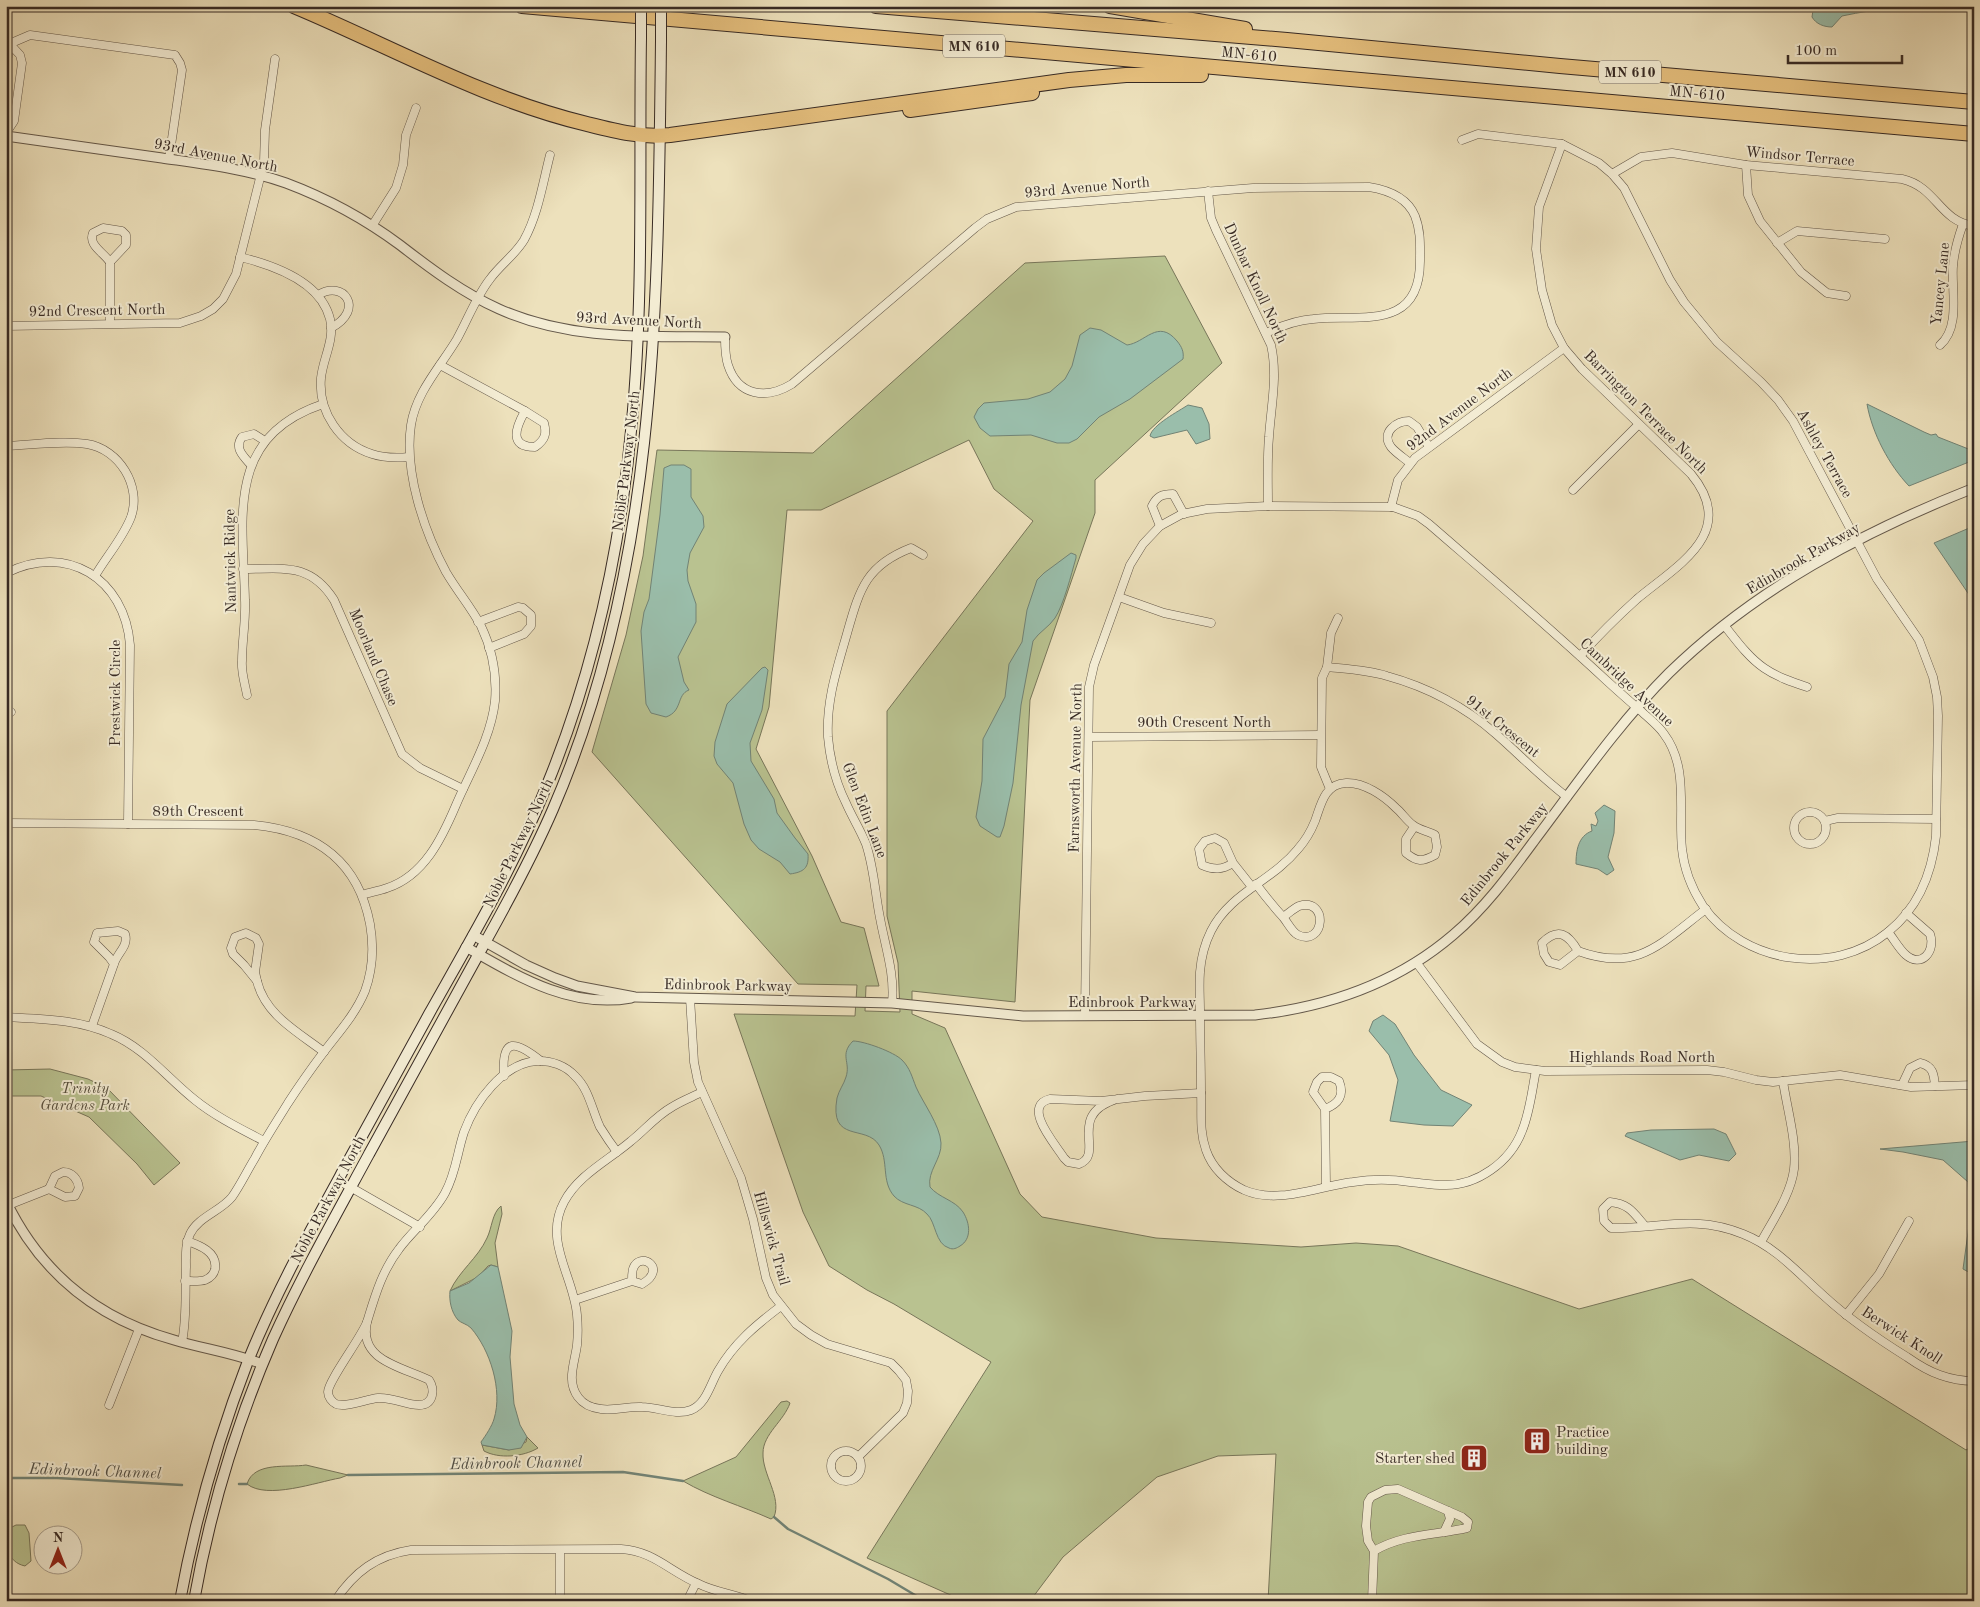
<svg xmlns="http://www.w3.org/2000/svg" width="1980" height="1607" font-family="'Old Standard TT',serif">
<style>
.green{fill:#b9c290;stroke:#78765a;fill-rule:evenodd}
.water{fill:#9abeab;stroke:#728375}
.lines{fill:none;stroke-linecap:round;stroke-linejoin:round}
.stream{stroke:#728375;stroke-width:2.5}
.minor-casing{stroke:#64584a;stroke-width:9}
.tertiary-casing{stroke:#64584a;stroke-width:11}
.secondary-casing{stroke:#372a24;stroke-width:12}
.motorway-casing{stroke:#372a24;stroke-width:16}
.minor{stroke:#f3ecd3;stroke-width:8}
.tertiary{stroke:#f3ecd3;stroke-width:9}
.secondary{stroke:#f3ecd3;stroke-width:10}
.motorway{stroke:#e6c07e;stroke-width:14}
.secondary-bridge-casing{stroke:#372a24;stroke-width:12;stroke-linecap:butt}
.secondary-bridge{stroke:#f3ecd3;stroke-width:10}
.labels{text-anchor:middle;stroke-width:4;stroke-linejoin:round;paint-order:stroke}
.shield{fill:#f3ecd3;stroke:#6f6458;stroke-width:1}
.shield-label{font-size:14px;font-weight:bold;fill:#372a24}
.street-label{font-size:15px;fill:#372a24;stroke:#f3ecd3}
.park-label{font-size:15px;font-style:italic;fill:#58503f;stroke:#f3ecd3}
.poi-label{font-size:15px;fill:#372a24;stroke:#f3ecd3;text-anchor:start}
.water-label{font-size:16px;font-style:italic;fill:#504f46;stroke:#f3ecd3}
</style>
<rect width="100%" height="100%" fill="#ede1bc"/>
<filter id="stains"><feTurbulence type="fractalNoise" baseFrequency=".004" numOctaves="4"/><feColorMatrix values="0 0 0 0 .2 0 0 0 0 .09 0 0 0 0 .02 0 0 0 .5 -.17"/></filter>
<radialGradient id="worn" r=".72"><stop offset=".6" stop-color="#630" stop-opacity="0"/><stop offset="1" stop-color="#630" stop-opacity=".3"/></radialGradient>
<g class="green">
<path d="M1165,256L1222,363L1095,480V513L1030,700L1015,1002L912,991V1014L945,1028L1020,1194L1042,1217L1156,1238L1301,1247L1356,1243L1398,1246L1579,1309L1692,1279L1966,1450L1974,1445V1601H1268L1276,1454L1218,1456L1157,1477L1063,1557L1030,1601H964L867,1558L991,1362L894,1304L867,1290L829,1266L803,1212L734,1014L855,1016L857,985L798,984L592,752L626,635L643,556L657,450L813,453L1025,263ZM969,440L994,489L1033,521L887,711V916L898,963L900,1012L865,1011L866,986H879L864,928L841,922L812,856L756,749L769,707L787,510H821Z"/>
<path d="M50,1069L88,1079L107,1088L180,1163L154,1185L137,1164L89,1117L41,1096H6V1070Z"/>
<path d="M501,1206L502,1214L495,1243L498,1267L491,1265L488,1266L478,1277L450,1291C459,1271 478,1258 487,1238C492,1228 492,1213 501,1206Z"/>
<path d="M787,1401L790,1403C784,1421 763,1434 763,1453C762,1474 782,1497 774,1517L771,1519C742,1506 710,1497 683,1481L736,1457L781,1402Z"/>
<path d="M527,1437L538,1448C523,1457 499,1459 484,1451L482,1445L509,1450L526,1442Z"/>
<path d="M306,1465L348,1475L340,1478C317,1482 267,1500 247,1484C254,1461 288,1468 306,1465Z"/>
<path d="M16,1525H25L29,1533L31,1561L25,1566C7,1562 5,1545 8,1529Z"/>
</g>
<g class="water">
<path d="M1823,6H1897C1878,10 1860,12 1842,16L1832,27C1824,27 1816,24 1812,17L1813,10Z"/>
<path d="M1090,328L1101,330L1127,345C1145,343 1158,318 1177,341C1182,347 1184,352 1183,359L1130,399L1099,417L1077,439L1069,443H1057L1031,435L990,436L980,428L974,417L978,409L984,403L1028,399L1050,392L1065,379L1072,366L1080,335Z"/>
<path d="M1867,404L1924,432L1931,435L1936,434L1938,437L1971,450L1974,453V460L1909,486C1889,465 1872,433 1867,404Z"/>
<path d="M1188,405L1202,408L1209,424L1210,439L1196,444L1187,430L1154,438L1150,436C1152,425 1179,411 1188,405Z"/>
<path d="M671,465H684L691,469V497L703,516L704,527L690,553L687,570L688,581L696,604V622L678,657L684,682L689,690C676,695 683,711 666,717L651,713L646,704L641,631L644,612L649,599L660,515L664,468Z"/>
<path d="M1974,526V602L1934,543Z"/>
<path d="M1071,553L1076,555V558C1071,575 1064,604 1055,618C1049,627 1039,632 1033,641L1021,705L1013,783L1004,826L1000,837H997L980,826L976,817L982,781L983,739L1005,697L1009,664L1022,642L1027,610L1037,580L1044,573Z"/>
<path d="M765,667L768,670L762,710L750,743L751,761L774,799L777,813L795,838L808,854C809,868 804,872 790,874L780,862L759,849L751,840L744,824L733,783L717,764L714,756L715,742L727,704L762,668Z"/>
<path d="M1604,805L1615,811L1614,833L1608,857L1614,870L1607,875L1598,869L1576,864C1576,851 1578,836 1592,831L1591,824L1596,826L1598,821L1595,813Z"/>
<path d="M1383,1015L1395,1024L1414,1055L1441,1090L1472,1105L1453,1126L1424,1125L1390,1121L1398,1080L1389,1055L1369,1031L1373,1021Z"/>
<path d="M853,1041C864,1041 894,1052 902,1060C910,1068 912,1077 916,1087C923,1103 940,1125 941,1143C942,1159 927,1171 930,1187C939,1198 955,1200 963,1212C970,1223 972,1239 960,1246C957,1248 953,1250 949,1248C935,1244 936,1222 927,1214C918,1204 903,1206 894,1196C881,1181 889,1161 879,1145C866,1124 829,1144 837,1098C839,1090 844,1084 846,1077C851,1062 839,1055 853,1041Z"/>
<path d="M1714,1129L1726,1134L1736,1154L1729,1161L1699,1155L1680,1160L1625,1136L1627,1133L1651,1130Z"/>
<path d="M1974,1141V1275L1963,1269L1970,1218L1968,1182L1943,1160L1903,1152L1880,1149Z"/>
<path d="M491,1265L498,1267L512,1331L510,1357L514,1404L520,1425L527,1437L521,1448L509,1450L482,1445L481,1442C486,1435 492,1426 494,1419C503,1390 490,1350 471,1328C467,1324 461,1323 458,1320C451,1312 449,1300 450,1291L469,1283Z"/>
</g>
<g class="lines">
<g class="stream">
<path d="M348,1475L623,1472L683,1481"/>
<path d="M6,1478H57L182,1485"/>
<path d="M239,1484H247"/>
<path d="M774,1517L788,1529L888,1579L925,1601"/>
</g>
<g class="minor-casing">
<g id="minor">
<path d="M9,44L30,35L175,55L180,63L182,70L169,159"/>
<path d="M6,73L9,44"/>
<path d="M6,133L14,121L22,63L20,55L7,41"/>
<path d="M1562,144L1539,207L1536,249L1542,290L1552,325L1564,348L1582,369L1691,474C1740,533 1676,566 1637,599C1617,617 1598,636 1580,656"/>
<path d="M1746,165L1748,195L1760,221L1801,272L1827,293L1846,296"/>
<path d="M1612,174L1641,157L1672,153L1746,165L1902,179C1937,187 1939,221 1974,226"/>
<path d="M1208,191L1211,218L1216,230L1271,345C1278,376 1271,406 1269,437C1267,459 1268,483 1268,506"/>
<path d="M372,226L396,188L403,165L406,135L416,108"/>
<path d="M103,228L122,231L126,235V245L110,262C103,252 88,245 93,233Z"/>
<path d="M1777,243L1797,231L1885,239"/>
<path d="M240,257C273,265 321,282 330,319C335,340 323,358 321,378C318,412 340,444 372,454C384,458 397,458 409,457"/>
<path d="M110,262V323"/>
<path d="M318,295C343,279 366,309 331,328"/>
<path d="M6,326L180,323L201,316L213,309L223,299L236,274L264,162L265,130L275,59"/>
<path d="M725,337C725,346 725,356 728,365C738,396 766,400 792,384L975,228L987,219L1016,207L1253,188L1369,187C1388,190 1407,197 1415,216C1421,231 1420,246 1420,261C1420,332 1360,314 1313,319C1296,320 1281,326 1266,333"/>
<path d="M1940,345C1961,327 1951,289 1953,266C1954,252 1958,238 1963,224"/>
<path d="M440,365L525,411"/>
<path d="M525,411L544,423C547,434 545,440 535,447C508,447 516,427 525,411Z"/>
<path d="M6,446C30,445 64,440 87,444C119,449 142,486 131,517C123,538 106,557 95,576"/>
<path d="M1410,463C1404,458 1396,453 1391,447C1380,432 1397,421 1409,421L1417,427L1429,447"/>
<path d="M251,465C243,456 234,448 242,437L254,434L265,441"/>
<path d="M1573,490L1639,424"/>
<path d="M1391,507L1398,480L1415,458L1564,348"/>
<path d="M1160,526L1152,506C1157,496 1162,494 1173,494L1184,514"/>
<path d="M243,569C283,569 310,562 334,600L402,754L420,768L463,789"/>
<path d="M6,573C67,542 125,579 130,645L128,824"/>
<path d="M1119,597L1164,613L1211,623"/>
<path d="M478,622L518,607L523,608L531,615V626L524,634L489,648"/>
<path d="M1724,625C1736,640 1748,657 1764,668C1777,677 1792,682 1807,687"/>
<path d="M1327,667C1346,669 1367,670 1387,676C1427,687 1465,707 1496,734C1520,755 1542,778 1567,797"/>
<path d="M247,695C245,684 241,672 242,661C242,641 246,620 245,600C243,517 225,437 323,404"/>
<path d="M6,715L11,712"/>
<path d="M1089,737L1320,735"/>
<path d="M1330,789L1321,767L1322,678L1327,667L1331,633L1338,618"/>
<circle cx="1810" cy="828" r="16"/>
<path d="M1825,821L1838,818L1936,819"/>
<path d="M6,823L254,825C316,831 358,861 370,924C374,947 373,969 365,991C355,1015 338,1033 323,1053C311,1069 299,1086 288,1103C277,1121 265,1139 255,1158C247,1171 241,1184 232,1197C221,1211 198,1217 190,1234C185,1244 186,1256 186,1267C185,1292 187,1318 182,1342"/>
<path d="M1414,827L1406,839V853C1417,862 1422,862 1435,855L1437,847L1435,835C1428,831 1419,830 1413,825C1407,821 1402,813 1396,808C1384,796 1364,782 1346,783C1324,784 1321,805 1315,821C1311,831 1305,841 1298,849C1272,881 1230,893 1211,931C1205,943 1201,959 1200,972C1199,985 1200,998 1200,1011C1200,1038 1201,1065 1201,1092C1202,1112 1199,1131 1206,1150C1212,1168 1227,1182 1244,1190C1278,1205 1318,1186 1353,1182C1372,1179 1391,1179 1410,1182C1421,1183 1433,1185 1444,1185C1477,1186 1510,1162 1522,1131C1530,1112 1532,1090 1536,1070"/>
<path d="M1233,863C1222,870 1214,870 1202,865L1199,849L1205,841L1215,838L1224,843L1233,863L1252,887"/>
<path d="M1256,884C1265,896 1274,907 1283,917C1288,923 1292,932 1298,935C1325,947 1329,897 1299,906C1294,908 1288,914 1283,917"/>
<path d="M362,895C371,892 379,891 387,888C424,876 442,838 456,805C470,772 491,738 495,701C497,676 492,649 481,626C471,607 457,591 446,572C424,531 404,472 411,425C416,392 441,366 457,339C468,319 476,297 490,279C500,265 515,255 524,240C538,215 543,182 550,155"/>
<path d="M1888,932C1894,939 1899,949 1906,955C1921,968 1936,952 1930,934L1906,913"/>
<path d="M246,933L256,938L259,944L255,972L257,981L244,965L233,954L231,948L235,937Z"/>
<path d="M1578,951L1560,965L1549,962L1544,954L1542,943C1558,927 1568,934 1578,951C1638,973 1661,943 1706,909"/>
<path d="M1416,962L1477,1044L1502,1062L1515,1067L1545,1071L1707,1070L1724,1072L1756,1080L1773,1082L1840,1075L1911,1087L1974,1085"/>
<path d="M257,981C265,1015 298,1032 324,1052"/>
<path d="M690,998L694,1062L698,1082L741,1178L753,1219L766,1278L773,1295L796,1324L811,1335L827,1344L891,1363L899,1371L906,1380L908,1391L907,1403L903,1413L858,1457"/>
<path d="M892,1003C895,974 885,946 880,918C875,893 874,868 866,844C860,829 852,817 846,803C836,783 830,760 828,737C826,699 838,666 848,630C860,588 867,565 911,548L923,555"/>
<path d="M1085,1016L1089,687L1094,665L1130,565L1143,544L1160,526L1182,514L1207,509L1268,506L1393,507L1418,516L1429,524C1489,576 1549,627 1607,681C1618,691 1629,701 1641,711C1648,718 1658,725 1664,734C1689,767 1678,811 1682,849C1684,869 1692,889 1703,906C1744,964 1833,977 1888,932C1918,908 1932,873 1936,836L1938,716L1937,697L1933,677L1919,640L1877,579L1793,421L1778,400L1761,382L1717,342L1684,302L1670,280L1624,188L1612,174L1599,163L1562,144L1478,134L1462,140"/>
<path d="M6,1017C42,1019 78,1019 111,1034C145,1048 167,1078 195,1100C216,1117 241,1129 264,1141"/>
<path d="M92,1026L114,964C117,953 129,946 125,934L118,931L97,933L94,942L109,957L114,964"/>
<path d="M504,1076C501,1036 516,1041 541,1061"/>
<path d="M1902,1085L1910,1068L1920,1063C1933,1066 1934,1074 1935,1086"/>
<path d="M702,1092C692,1097 681,1101 672,1107C656,1116 645,1130 631,1141C609,1160 578,1175 564,1202C543,1241 574,1277 577,1315C578,1325 578,1335 577,1345C575,1362 566,1381 578,1397C583,1404 592,1408 601,1409C614,1411 628,1406 642,1407C657,1407 677,1416 691,1410C706,1404 710,1385 718,1371C734,1343 756,1325 781,1306"/>
<path d="M1117,1099C1065,1115 1106,1154 1079,1164L1068,1162L1064,1158C1056,1145 1021,1106 1050,1099L1101,1101L1145,1096L1201,1093"/>
<path d="M1325,1109C1338,1104 1345,1096 1339,1081L1331,1077H1322L1317,1082L1313,1092L1325,1109L1326,1186"/>
<path d="M63,1172C72,1172 78,1179 79,1188L75,1196L65,1197L49,1189L55,1176Z"/>
<path d="M338,1180L420,1227"/>
<path d="M6,1206L49,1189"/>
<path d="M1645,1226C1633,1212 1629,1204 1610,1202L1603,1209L1604,1221L1611,1228C1659,1229 1694,1214 1743,1234C1776,1247 1798,1273 1824,1296C1849,1319 1878,1339 1907,1357C1917,1364 1928,1371 1940,1375C1951,1379 1962,1381 1974,1381"/>
<path d="M1761,1242C1773,1220 1791,1194 1794,1169C1797,1141 1787,1109 1783,1081"/>
<path d="M185,1281C191,1281 199,1282 205,1280C210,1278 214,1274 215,1269C218,1252 199,1245 187,1241"/>
<path d="M575,1300L632,1281L642,1284C669,1268 639,1250 633,1269C632,1272 632,1277 632,1281"/>
<path d="M1846,1315L1879,1274L1909,1221"/>
<path d="M367,1322C375,1296 382,1271 399,1249C413,1230 433,1215 445,1193C456,1173 457,1153 464,1132C475,1102 503,1063 537,1061C551,1060 566,1066 575,1076C589,1089 592,1110 600,1127C605,1135 611,1144 617,1152"/>
<path d="M367,1322C358,1361 403,1367 429,1380C435,1389 434,1405 419,1405C406,1405 393,1397 378,1398C367,1399 345,1408 336,1404C332,1402 328,1397 328,1392C328,1381 361,1338 367,1322Z"/>
<path d="M109,1405L139,1329"/>
<circle cx="846" cy="1466" r="15"/>
<path d="M1444,1532L1450,1519L1448,1511"/>
<path d="M560,1550V1601"/>
<path d="M335,1601C354,1572 377,1555 411,1550L621,1549C654,1551 670,1572 699,1584C715,1592 734,1594 751,1601"/>
<path d="M687,1601L696,1583"/>
<path d="M1372,1601L1374,1551L1368,1541L1366,1526L1368,1502L1371,1497L1385,1490L1398,1489L1462,1517L1468,1522L1467,1528C1436,1535 1402,1534 1374,1551"/>
</g>
</g>
<g class="tertiary-casing">
<g id="tertiary">
<path d="M6,136C58,143 110,151 162,158C203,164 246,169 286,183C326,198 365,219 400,245C431,269 463,293 499,309C571,341 648,336 725,337"/>
<path d="M473,935L526,965L555,978L577,986L635,997L892,1003L1023,1016L1255,1015C1327,1007 1397,983 1453,935C1485,908 1509,875 1534,841C1577,784 1618,724 1669,673C1755,589 1862,532 1974,488"/>
<path d="M466,947C517,976 570,1009 631,998"/>
<path d="M6,1201C41,1274 98,1319 174,1340C204,1349 234,1353 262,1364"/>
</g>
</g>
<g class="secondary-casing">
<g id="secondary">
<path d="M180,1601C195,1519 218,1439 248,1361C275,1294 310,1231 345,1167C373,1116 401,1065 429,1014C471,939 515,865 547,785C595,668 621,546 632,421C644,294 639,166 641,38"/>
<path d="M194,1601C210,1511 237,1422 273,1339C302,1275 336,1215 369,1154C405,1088 441,1022 477,957C504,909 531,860 553,809C658,566 658,301 661,41"/>
</g>
</g>
<g class="motorway-casing">
<g id="motorway">
<path d="M294,6C392,47 483,99 587,124C615,131 642,138 670,135L1069,80L1126,75H1201"/>
<path d="M522,6L1974,134"/>
<path d="M876,6L1287,40L1560,66L1974,102"/>
<path d="M1110,6L1245,29"/>
<path d="M910,110L1032,93"/>
</g>
</g>
<use href="#minor" class="minor"/>
<use href="#tertiary" class="tertiary"/>
<use href="#secondary" class="secondary"/>
<use href="#motorway" class="motorway"/>
<g class="secondary-bridge-casing">
<g id="secondary-bridge">
<path d="M641,38V6"/>
<path d="M661,41V6"/>
</g>
</g>
<use href="#secondary-bridge" class="secondary-bridge"/>
</g>
<defs>
<g id="building-square" transform="scale(1.4375)"><rect x="-9" y="-9" width="18" height="18" rx="4" fill="#8f2418" stroke="#f3ecd3"/><path d="M-4-6H4V6H1V3H-1V6H-4ZM-2.5-4.3h1.7v1.8h-1.7ZM.8-4.3h1.7v1.8H.8ZM-2.5-1h1.7V.8h-1.7ZM.8-1h1.7V.8H.8Z" fill="#fff"/></g>
</defs>
<g fill-rule="evenodd">
<use href="#building-square" x="1537" y="1441"/>
<use href="#building-square" x="1474" y="1458"/>
</g>
<g class="labels">
<g class="shield">
<rect x="943" y="34.5" width="62" height="23" rx="4"/>
<rect x="1599" y="60.5" width="62" height="23" rx="4"/>
</g>
<g class="shield-label">
<text x="974" y="51">MN 610</text>
<text x="1630" y="77">MN 610</text>
</g>
<g class="street-label">
<text transform="translate(1249 54) rotate(5)" y="5">MN-610</text>
<text transform="translate(1697 93) rotate(5)" y="5">MN-610</text>
<text transform="translate(216 155) rotate(11)" y="5">93rd Avenue North</text>
<text transform="translate(1800 156) rotate(5)" y="5">Windsor Terrace</text>
<text transform="translate(1087 187) rotate(-5)" y="5">93rd Avenue North</text>
<text transform="translate(1256 283) rotate(65)" y="5">Dunbar Knoll North</text>
<text transform="translate(1940 284) rotate(-84)" y="5">Yancey Lane</text>
<text transform="translate(97 310) rotate(-1)" y="5">92nd Crescent North</text>
<text transform="translate(639 320) rotate(3)" y="5">93rd Avenue North</text>
<text transform="translate(1459 409) rotate(-37)" y="5">92nd Avenue North</text>
<text transform="translate(1646 412) rotate(45)" y="5">Barrington Terrace North</text>
<text transform="translate(1825 453) rotate(61)" y="5">Ashley Terrace</text>
<text transform="translate(626 461) rotate(-83)" y="5">Noble Parkway North</text>
<text transform="translate(1803 558) rotate(-30)" y="5">Edinbrook Parkway</text>
<text transform="translate(230 561) rotate(-91)" y="5">Nantwick Ridge</text>
<text transform="translate(374 657) rotate(67)" y="5">Moorland Chase</text>
<text transform="translate(1627 682) rotate(43)" y="5">Cambridge Avenue</text>
<text transform="translate(115 693) rotate(-90)" y="5">Prestwick Circle</text>
<text x="1204" y="727">90th Crescent North</text>
<text transform="translate(1503 726) rotate(39)" y="5">91st Crescent</text>
<text transform="translate(1075 768) rotate(-89)" y="5">Farnsworth Avenue North</text>
<text transform="translate(865 810) rotate(69)" y="5">Glen Edin Lane</text>
<text x="198" y="816">89th Crescent</text>
<text transform="translate(518 843) rotate(-64)" y="5">Noble Parkway North</text>
<text transform="translate(1504 854) rotate(-51)" y="5">Edinbrook Parkway</text>
<text transform="translate(728 985) rotate(1)" y="5">Edinbrook Parkway</text>
<text x="1132" y="1007">Edinbrook Parkway</text>
<text x="1642" y="1062">Highlands Road North</text>
<text transform="translate(328 1199) rotate(-62)" y="5">Noble Parkway North</text>
<text transform="translate(772 1238) rotate(74)" y="5">Hillswick Trail</text>
<text transform="translate(1902 1335) rotate(33)" y="5">Berwick Knoll</text>
</g>
<g class="park-label">
<text x="85" y="1093">Trinity<tspan x="85" dy="17">Gardens Park</tspan></text>
</g>
<g class="poi-label">
<text x="1556" y="1437">Practice<tspan x="1556" dy="17">building</tspan></text>
<text x="1455" y="1463" text-anchor="end">Starter shed</text>
</g>
<g class="water-label">
<text transform="translate(516 1462) rotate(-1)" y="6">Edinbrook Channel</text>
<text transform="translate(95 1470) rotate(2)" y="6">Edinbrook Channel</text>
</g>
</g>
<rect width="1980" height="1607" fill="none" stroke="#ede1bc" stroke-width="25"/>
<rect x="8" y="8" width="1965" height="1592" fill="none" stroke="#372a24" stroke-width="2.5"/>
<rect x="12" y="12" width="1955" height="1582" fill="none" stroke="#372a24"/>
<g transform="translate(58 1550)"><circle r="24" fill="#f3ecd3" stroke="#a89e8d"/>
<path d="M0-4L9 19L0 12L-9 19Z" fill="#8f2418"/>
<text y="-8" font-size="14" font-weight="bold" text-anchor="middle" fill="#372a24">N</text>
</g>
<path d="M1788 55v8h114v-8" fill="none" stroke="#372a24" stroke-width="2.5"/>
<text x="1795" y="55" font-size="15" fill="#372a24" stroke="#f3ecd3" stroke-width="4" paint-order="stroke">100 m</text>
<rect width="100%" height="100%" filter="url(#stains)"/>
<rect width="100%" height="100%" fill="url(#worn)"/>
</svg>
